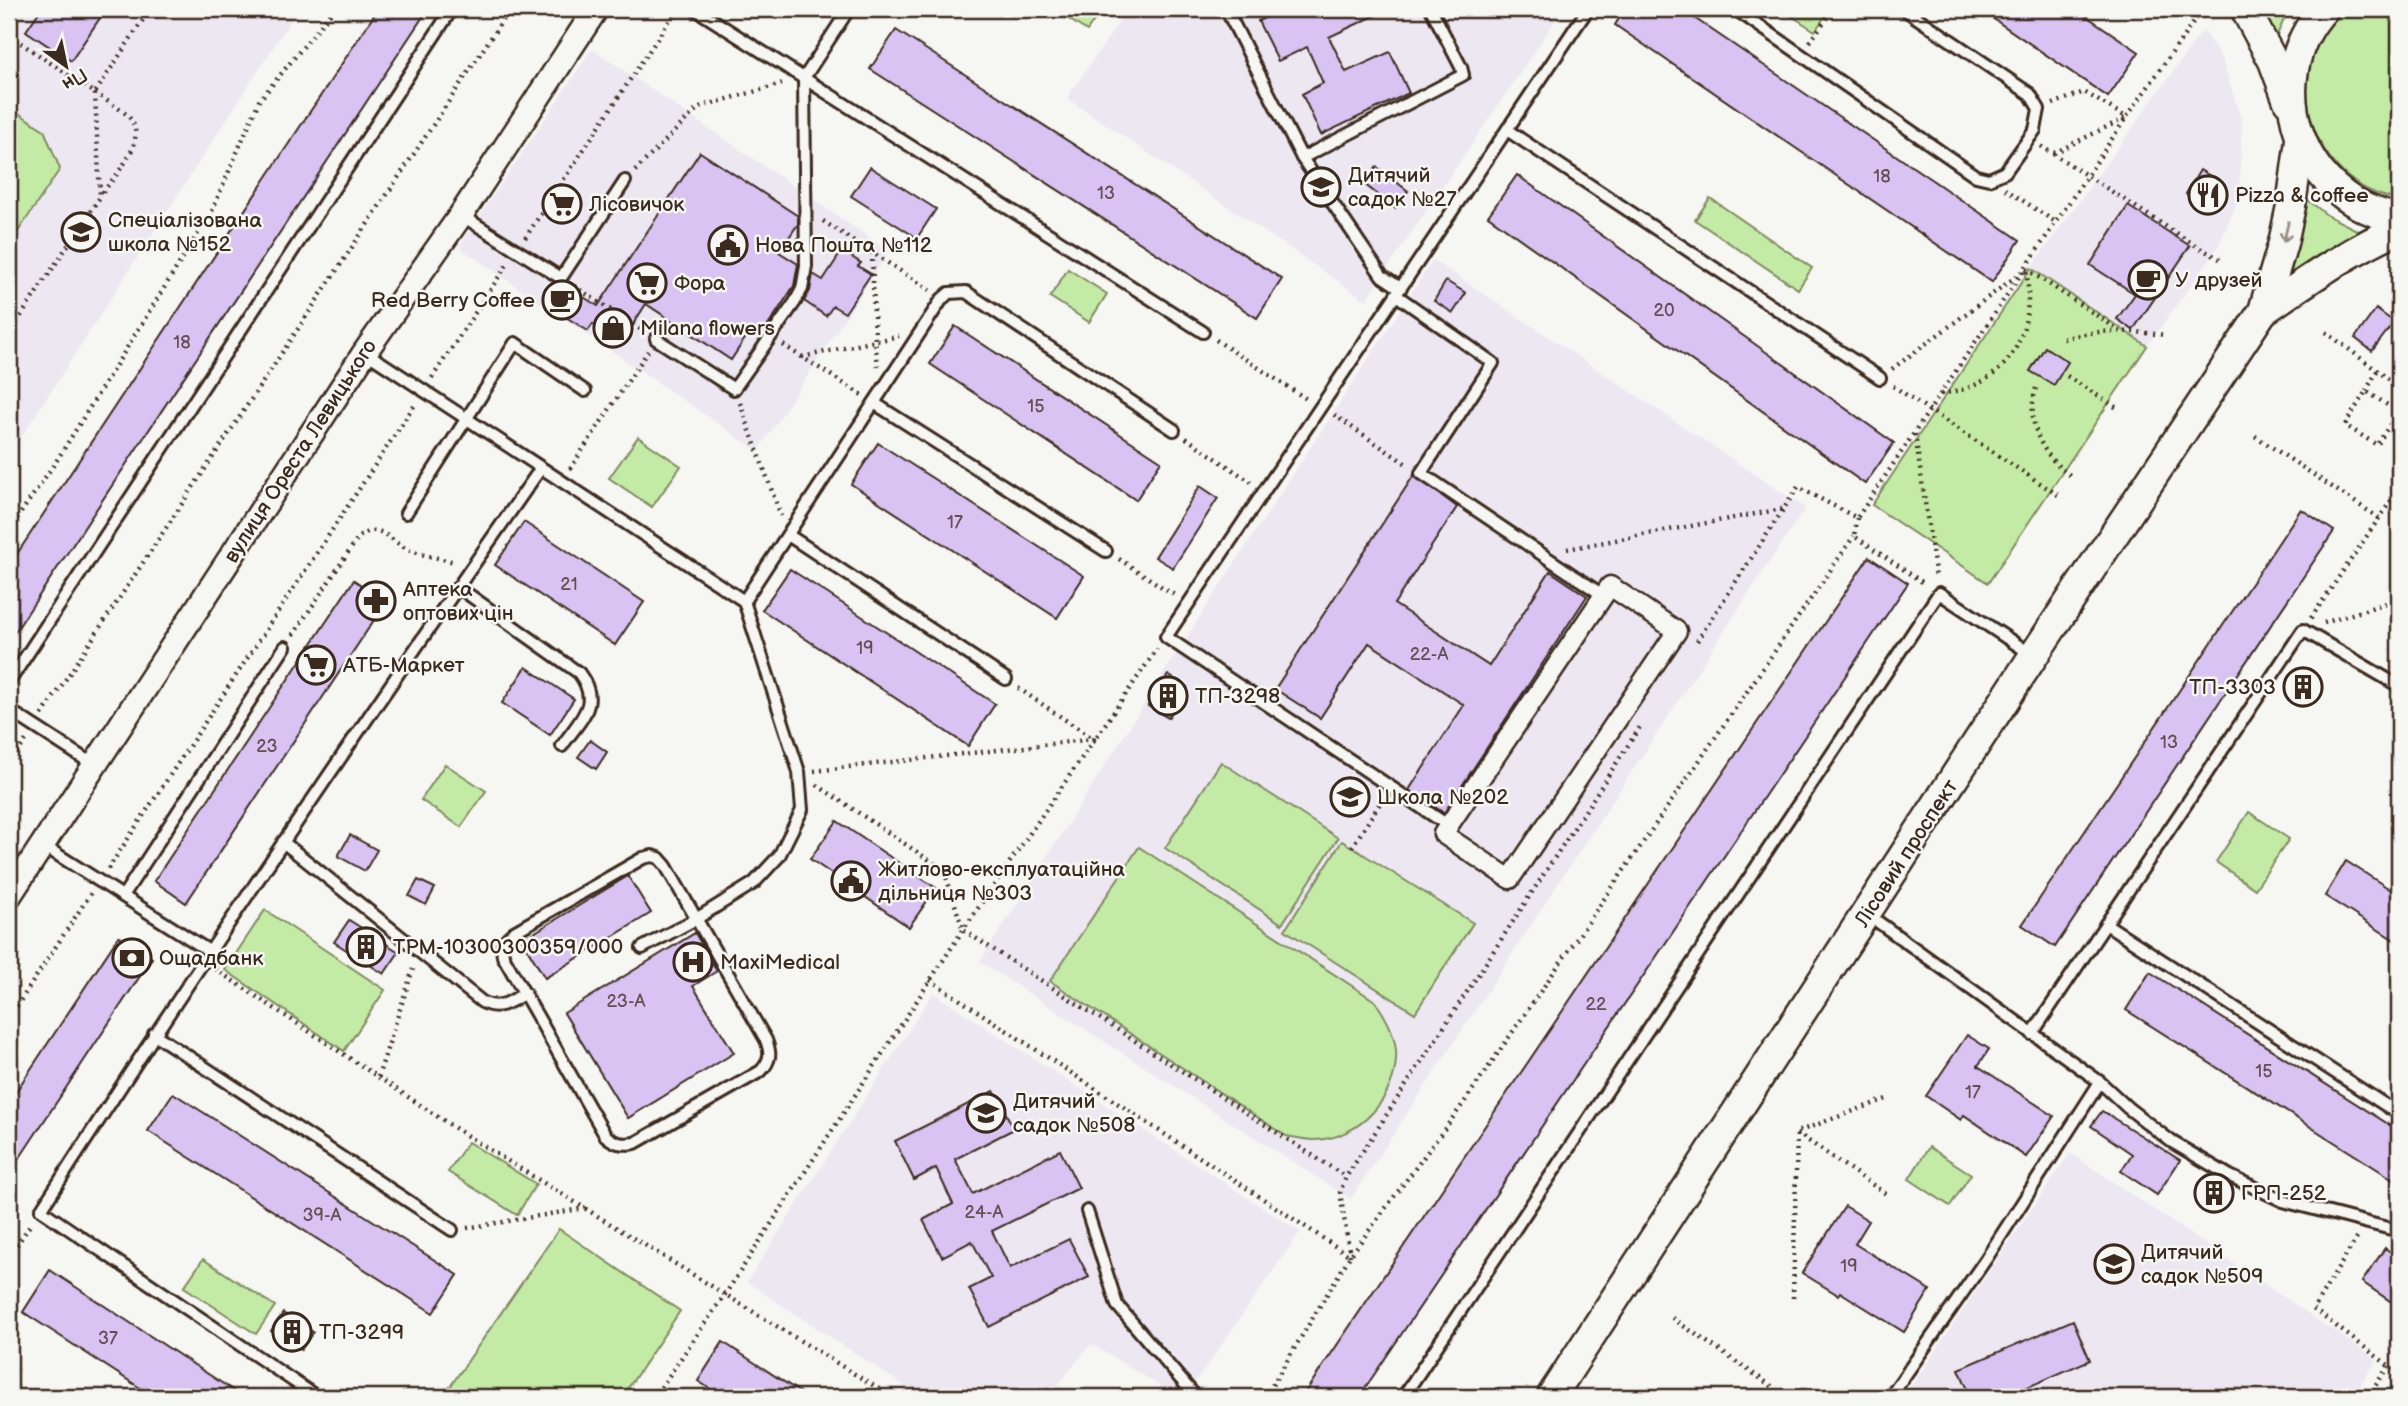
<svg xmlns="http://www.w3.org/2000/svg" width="2408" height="1406" font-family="'Balsamiq Sans',sans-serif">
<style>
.built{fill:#ede7f2}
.green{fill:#c4eba6;stroke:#808a62;stroke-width:2}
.building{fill:#d8c3f3;stroke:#3b2a1e;stroke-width:2}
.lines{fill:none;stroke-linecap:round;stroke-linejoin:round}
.service-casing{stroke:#3b2a1e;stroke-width:16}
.pedestrian-casing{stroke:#3b2a1e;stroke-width:23}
.minor-casing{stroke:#3b2a1e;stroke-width:28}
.tertiary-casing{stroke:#3b2a1e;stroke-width:33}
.path{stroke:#3b2a1e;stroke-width:4.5;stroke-dasharray:2 5;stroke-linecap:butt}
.service{stroke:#f6f6f2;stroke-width:10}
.pedestrian{stroke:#f6f6f2;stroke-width:18}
.minor{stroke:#f6f6f2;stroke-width:23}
.tertiary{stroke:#f6f6f2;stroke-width:28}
.oneway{stroke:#989088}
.labels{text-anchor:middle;stroke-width:5;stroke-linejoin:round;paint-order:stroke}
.number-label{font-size:18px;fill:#625053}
.poi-label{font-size:21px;fill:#3b2a1e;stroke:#f6f6f2;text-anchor:start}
.street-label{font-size:21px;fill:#3b2a1e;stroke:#f6f6f2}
</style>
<rect width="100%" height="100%" fill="#f6f6f2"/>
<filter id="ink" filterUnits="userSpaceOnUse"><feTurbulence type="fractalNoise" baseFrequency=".0143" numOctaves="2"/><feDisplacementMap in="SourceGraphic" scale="14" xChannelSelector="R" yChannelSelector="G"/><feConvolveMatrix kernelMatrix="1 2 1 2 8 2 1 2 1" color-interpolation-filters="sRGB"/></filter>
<g filter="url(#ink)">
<g class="built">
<path d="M9,9H298L9,456Z"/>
<path d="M1128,9H1559L1562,11L1366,300L1067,98Z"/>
<path d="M2203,30L2222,59L2242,121L2239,198L2217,249L2147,346L2031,268Z"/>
<path d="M592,49L889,251L758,451L459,247Z"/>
<path d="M1433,260L1805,508L1351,1199L980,962L1181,646Z"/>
<path d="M933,993L1300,1232L1185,1397H1178L1091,1344L1048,1397H921L747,1282Z"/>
<path d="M2070,1153L2377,1360L2352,1397H1904Z"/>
</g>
<g class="green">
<path d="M1053,9H1102L1087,31Z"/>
<path d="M1781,9H1830L1815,31Z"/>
<path d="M2256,9H2291L2285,17L2273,44Z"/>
<path d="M2343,9H2399V199C2334,192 2293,119 2311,58C2317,39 2329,23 2343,9Z"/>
<path d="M9,107L44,130L60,169L9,245Z"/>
<path d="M2304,197L2328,216L2359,231L2323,252L2287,284L2299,237Z"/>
<path d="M1710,198L1812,268L1798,289L1695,220Z"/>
<path d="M2031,268L2147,346L1988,583L1872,505Z"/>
<path d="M1068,269L1107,294L1089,322L1050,297Z"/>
<path d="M638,437L681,466L652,507L609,478Z"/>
<path d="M1221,762L1338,838L1282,924L1165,848Z"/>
<path d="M445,764L486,791L461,827L421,800Z"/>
<path d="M2249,812L2289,839L2255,889L2216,862Z"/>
<path d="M1342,841L1473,923L1415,1013L1285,930Z"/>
<path d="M1139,847L1375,1001C1385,1016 1394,1031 1396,1050C1399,1096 1359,1140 1313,1140C1304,1140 1295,1137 1286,1136L1050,981Z"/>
<path d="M265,910L385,990L344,1051L225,970Z"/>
<path d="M468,1142L536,1184L517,1215L448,1172Z"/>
<path d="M1929,1147L1971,1174L1950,1206L1909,1179Z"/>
<path d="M559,1229L680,1311L622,1397H443Z"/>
<path d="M203,1259L275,1306L256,1334L184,1287Z"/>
</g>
<g class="building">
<path d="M41,9H106L71,61L26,31Z"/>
<path d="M378,9H428L9,641V566Z"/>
<path d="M1284,9H1389L1329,37L1346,72L1390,52L1409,93L1321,135L1302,94L1323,83L1307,47L1278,61L1258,21Z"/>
<path d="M1625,9H1681L2020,240L1992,282L1615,25Z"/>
<path d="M1979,9H2076L2139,52L2108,97Z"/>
<path d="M896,30L1282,279L1257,318L870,69Z"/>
<path d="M700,152L798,216V224L779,252L798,264L794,286L762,335L752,328L731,360L646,304L621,343L593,324L588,331L547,305L560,286L564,285L598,306Z"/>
<path d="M870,167L936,209L917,238L851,196Z"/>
<path d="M1377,167L1408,191L1395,208L1364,184Z"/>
<path d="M2200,170L2224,184L2210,208L2186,194Z"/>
<path d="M1517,175L1894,443L1865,484L1488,216Z"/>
<path d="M2128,206L2190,246L2133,330L2117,319L2135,294L2090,265Z"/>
<path d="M842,251L861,263L858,266L871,274L845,313L833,306L826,316L804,301L810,291L813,274L823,280Z"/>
<path d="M1446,281L1466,293L1453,313L1434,301Z"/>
<path d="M2376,309L2394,322L2372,351L2355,338Z"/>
<path d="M955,326L1161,461L1136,500L930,364Z"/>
<path d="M2045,347L2068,362L2054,385L2030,371Z"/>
<path d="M878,443L1084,576L1057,618L851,484Z"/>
<path d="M1414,475L1457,507L1394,604L1489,666L1550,571L1587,596L1444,813L1409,790L1464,705L1369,643L1320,718L1275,689Z"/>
<path d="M1200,486L1218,498L1173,568L1155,557Z"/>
<path d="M2301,509L2334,531L2055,947L2022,925Z"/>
<path d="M524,522L644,602L615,645L495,565Z"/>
<path d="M1869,557L1908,583L1696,898L1359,1397H1302Z"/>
<path d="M790,569L995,704L968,746L762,610Z"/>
<path d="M354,580L386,602L186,903L154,881Z"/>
<path d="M526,667L574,699L550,735L502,703Z"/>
<path d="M2302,670L2319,682L2304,704L2287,692Z"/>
<path d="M1168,675L1187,687L1168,718L1148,706Z"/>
<path d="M590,740L607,752L596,769L578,757Z"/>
<path d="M837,821L936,888L909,927L810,859Z"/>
<path d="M350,835L377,850L365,871L338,856Z"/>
<path d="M2346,861L2399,895V943L2325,896Z"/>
<path d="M628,876L651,913L545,978L522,940Z"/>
<path d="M418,880L435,888L426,905L409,896Z"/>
<path d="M349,920L399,952L384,974L334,942Z"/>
<path d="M695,933L717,971L693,986L734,1053L628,1118L564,1013Z"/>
<path d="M119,936L152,958L9,1174V1102Z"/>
<path d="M2150,972L2399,1131V1183L2126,1010Z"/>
<path d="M1967,1035L1989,1049L1978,1066L2054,1116L2026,1157L1964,1115L1961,1120L1926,1096Z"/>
<path d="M994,1091L1014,1129L955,1159L973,1194L1060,1150L1079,1188L992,1231L1010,1268L1069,1239L1089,1277L989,1327L969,1289L991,1278L972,1241L942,1257L923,1220L953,1204L936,1168L914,1180L895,1141Z"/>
<path d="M173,1093L458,1275L433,1313L148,1131Z"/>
<path d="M2102,1111L2180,1160L2157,1195L2121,1171L2132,1154L2091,1126Z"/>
<path d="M1845,1206L1869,1221L1855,1244L1930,1290L1904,1332L1840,1292L1838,1295L1802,1273Z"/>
<path d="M2385,1248L2399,1258V1307L2362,1282Z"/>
<path d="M50,1270L94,1299L243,1397H154L23,1312Z"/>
<path d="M283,1313L313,1332L301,1350L271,1331Z"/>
<path d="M2073,1320L2090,1360L2005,1397H1971L1959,1369Z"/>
<path d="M723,1342L807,1397H723L698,1381Z"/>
</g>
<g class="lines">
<g class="service-casing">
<g id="service">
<path d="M695,9L1203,332"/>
<path d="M1226,9L1302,158L1463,75L1461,67L1431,9"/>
<path d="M1735,9L1976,176L1989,179L2005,172L2035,130L2039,109L2030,94L1904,9"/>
<path d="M1507,130L1880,378"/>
<path d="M1302,158L1382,276L1400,288"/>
<path d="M461,215L561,278L625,181"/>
<path d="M1396,295L1493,363L1421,473L1604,596"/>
<path d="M656,339L734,389L795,302L802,289L806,266L804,78L849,9"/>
<path d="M365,352L744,601L799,772L802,810L779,856L754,883L696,919L642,948"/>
<path d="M874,403L1106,551"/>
<path d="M406,513L515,343L585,391"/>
<path d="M788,535L1006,679"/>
<path d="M458,587L579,673C602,704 580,719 562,746"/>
<path d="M744,601L942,299L949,293L966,292L1174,430"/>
<path d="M9,682L452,9"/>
<path d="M9,710L94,765"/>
<path d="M1449,826L1166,637L1588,9"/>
<path d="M283,842L482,1002C499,1011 510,1002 525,993"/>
<path d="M44,846L209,951"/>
<path d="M652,856L659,858L666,866L766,1040C771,1053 771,1060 761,1071L635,1143C622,1145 615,1144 605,1135L503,956C501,944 504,940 514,932L643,858Z"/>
<path d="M123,896L285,647"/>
<path d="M1867,914L2100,1082L2128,1108L2172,1142L2230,1176L2283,1201L2399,1231"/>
<path d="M2106,924L2399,1114"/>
<path d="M154,1034L452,1230"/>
<path d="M2032,1034L2303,630L2399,686"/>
<path d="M1087,1211L1117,1305L1196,1397"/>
<path d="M317,1397L41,1210C202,959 370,712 541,468"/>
<path d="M1403,1397L1939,593L2031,654"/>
<path d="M1890,1397L1986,1259L2100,1082"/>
</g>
</g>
<g class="pedestrian-casing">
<path id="pedestrian" d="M1610,586L1677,631L1510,879L1443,834Z"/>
</g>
<g class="minor-casing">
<path id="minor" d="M9,896L365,352L461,215L596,9"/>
</g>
<g class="tertiary-casing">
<g id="tertiary">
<path d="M2245,9L2273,61L2288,101"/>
<path d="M2324,9C2257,82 2302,204 2399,218"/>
<path d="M2263,311C2307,281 2350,250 2399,229"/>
<path d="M1551,1397L2034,655L2263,311L2283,243L2291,206L2300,140"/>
</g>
</g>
<g class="path">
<path d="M9,35L95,93L150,9"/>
<path d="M1810,42L1833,9"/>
<path d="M95,93C105,100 118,107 127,115C152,139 115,175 100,196"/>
<path d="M2053,104L2084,92L2126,117"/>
<path d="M2041,146L2198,247L2220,259"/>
<path d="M2054,153L2125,118"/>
<path d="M635,171L699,107L782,84"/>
<path d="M2005,189L2057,223"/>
<path d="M823,221L930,290"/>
<path d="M525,238L677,9"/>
<path d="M872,253L875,341L878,366"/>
<path d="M2026,269L2119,330"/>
<path d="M574,286L643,331"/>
<path d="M2326,332L2399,387"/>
<path d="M9,334L100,197L95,93"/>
<path d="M2063,339C2102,328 2126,331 2166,335"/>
<path d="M1216,340L1308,400"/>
<path d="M783,345L862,395"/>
<path d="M802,357L899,336"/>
<path d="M1892,369L2022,272"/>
<path d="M2067,376L2117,408"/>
<path d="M432,378L508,263"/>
<path d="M1893,386L2058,495"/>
<path d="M2036,388C2025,423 2042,456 2071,476"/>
<path d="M2366,391L2377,371"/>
<path d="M1941,394C1950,392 1959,391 1968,388C2020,369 2034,319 2026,270"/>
<path d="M740,403L781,516"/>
<path d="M2398,412L2377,445L2345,425L2366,391L2398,412H2399"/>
<path d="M1334,415L1408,465"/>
<path d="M1915,434L1936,578"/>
<path d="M2255,436L2379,518"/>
<path d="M1186,438L1251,482"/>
<path d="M570,469L648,351"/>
<path d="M1857,518L1854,536L1925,584"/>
<path d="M9,530L57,460L212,211L259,101L334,9"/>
<path d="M1567,549L1782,509"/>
<path d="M1119,559L1176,596"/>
<path d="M2311,618L2399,489"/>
<path d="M2324,623L2399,599"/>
<path d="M293,635L358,538C380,519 391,543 411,551C425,556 440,558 454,562"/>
<path d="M1697,641L1798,487L1857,518L2126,118L2203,9"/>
<path d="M42,715L510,9"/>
<path d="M9,765L26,740"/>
<path d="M814,771L1094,739L1018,688"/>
<path d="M817,785L944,870L963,930L1346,1177"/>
<path d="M1352,847L1382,800"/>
<path d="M108,869L416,403"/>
<path d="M215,969L464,1134L892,1397"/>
<path d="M930,980L1350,1256"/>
<path d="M9,1018L91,893"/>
<path d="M378,1077L413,969"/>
<path d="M1797,1133L1889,1196"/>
<path d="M467,1228L586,1208"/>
<path d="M2357,1238L2313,1309L2399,1373"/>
<path d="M1350,1256L1340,1192L1346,1177L1640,727"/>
<path d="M9,1257L32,1222"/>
<path d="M1793,1298L1797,1132L1889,1098"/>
<path d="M1672,1318L1773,1387"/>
<path d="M663,1397L657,1393L726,1293L963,930L1157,649"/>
<path d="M1265,1397L1350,1256L1463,1104L1854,536"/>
<path d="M2368,1397L2389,1365"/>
</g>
<use href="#service" class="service"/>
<use href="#pedestrian" class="pedestrian"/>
<use href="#minor" class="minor"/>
<use href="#tertiary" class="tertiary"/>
</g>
<defs><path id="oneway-shaft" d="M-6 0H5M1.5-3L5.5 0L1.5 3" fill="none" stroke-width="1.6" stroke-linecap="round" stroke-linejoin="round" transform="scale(1.75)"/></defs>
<use class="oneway" href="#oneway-shaft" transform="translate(2286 232) rotate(103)"/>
</g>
<defs>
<g id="school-ring" transform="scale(2.0125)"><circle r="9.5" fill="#f6f6f2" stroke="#3b2a1e" stroke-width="1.5"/><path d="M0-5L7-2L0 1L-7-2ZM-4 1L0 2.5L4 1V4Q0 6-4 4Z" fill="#3b2a1e"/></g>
<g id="restaurant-ring" transform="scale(2.0125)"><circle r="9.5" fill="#f6f6f2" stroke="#3b2a1e" stroke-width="1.5"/><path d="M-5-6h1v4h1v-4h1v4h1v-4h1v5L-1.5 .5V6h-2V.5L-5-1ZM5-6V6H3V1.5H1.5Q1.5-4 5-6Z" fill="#3b2a1e"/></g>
<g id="supermarket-ring" transform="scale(2.0125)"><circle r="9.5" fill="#f6f6f2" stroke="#3b2a1e" stroke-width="1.5"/><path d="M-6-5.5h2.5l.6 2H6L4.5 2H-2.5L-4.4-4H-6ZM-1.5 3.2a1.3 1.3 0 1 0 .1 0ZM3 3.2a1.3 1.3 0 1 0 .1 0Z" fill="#3b2a1e"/></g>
<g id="civic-ring" transform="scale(2.0125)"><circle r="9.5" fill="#f6f6f2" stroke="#3b2a1e" stroke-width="1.5"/><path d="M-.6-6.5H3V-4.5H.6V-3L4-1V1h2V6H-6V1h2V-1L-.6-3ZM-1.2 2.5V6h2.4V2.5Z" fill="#3b2a1e"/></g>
<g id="cafe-ring" transform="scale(2.0125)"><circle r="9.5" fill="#f6f6f2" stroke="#3b2a1e" stroke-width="1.5"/><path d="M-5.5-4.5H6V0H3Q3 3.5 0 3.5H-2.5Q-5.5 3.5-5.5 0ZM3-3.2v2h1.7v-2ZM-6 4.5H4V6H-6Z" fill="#3b2a1e"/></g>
<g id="shop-ring" transform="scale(2.0125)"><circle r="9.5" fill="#f6f6f2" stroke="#3b2a1e" stroke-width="1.5"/><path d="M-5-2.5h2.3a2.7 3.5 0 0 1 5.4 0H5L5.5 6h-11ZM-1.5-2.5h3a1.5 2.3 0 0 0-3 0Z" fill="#3b2a1e"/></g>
<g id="pharmacy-ring" transform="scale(2.0125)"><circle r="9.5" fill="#f6f6f2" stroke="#3b2a1e" stroke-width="1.5"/><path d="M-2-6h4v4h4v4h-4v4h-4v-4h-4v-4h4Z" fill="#3b2a1e"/></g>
<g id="building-ring" transform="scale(2.0125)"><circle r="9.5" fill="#f6f6f2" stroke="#3b2a1e" stroke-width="1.5"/><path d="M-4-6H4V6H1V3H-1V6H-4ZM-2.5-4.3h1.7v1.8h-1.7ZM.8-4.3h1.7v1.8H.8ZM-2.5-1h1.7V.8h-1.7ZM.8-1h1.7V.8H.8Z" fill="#3b2a1e"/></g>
<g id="bank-ring" transform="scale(2.0125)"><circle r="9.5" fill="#f6f6f2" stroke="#3b2a1e" stroke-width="1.5"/><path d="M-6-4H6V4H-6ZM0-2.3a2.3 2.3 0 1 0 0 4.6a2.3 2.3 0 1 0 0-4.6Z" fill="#3b2a1e"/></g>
<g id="hospital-ring" transform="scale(2.0125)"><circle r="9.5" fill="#f6f6f2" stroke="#3b2a1e" stroke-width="1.5"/><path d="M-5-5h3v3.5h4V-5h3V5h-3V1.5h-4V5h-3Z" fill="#3b2a1e"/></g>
</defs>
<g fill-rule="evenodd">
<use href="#school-ring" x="1321" y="187"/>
<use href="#restaurant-ring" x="2208" y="195"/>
<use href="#supermarket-ring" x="562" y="204"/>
<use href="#school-ring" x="81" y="232"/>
<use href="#civic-ring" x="728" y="245"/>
<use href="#cafe-ring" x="2148" y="280"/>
<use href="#supermarket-ring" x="647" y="283"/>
<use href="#cafe-ring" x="562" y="300"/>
<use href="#shop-ring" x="613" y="328"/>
<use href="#pharmacy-ring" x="376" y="601"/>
<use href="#supermarket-ring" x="316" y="665"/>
<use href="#building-ring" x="2303" y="687"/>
<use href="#building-ring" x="1168" y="696"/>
<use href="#school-ring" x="1350" y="797"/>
<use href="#civic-ring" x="851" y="881"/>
<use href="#building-ring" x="366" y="947"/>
<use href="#bank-ring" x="132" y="958"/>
<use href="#hospital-ring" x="693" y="962"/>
<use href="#school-ring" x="986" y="1113"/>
<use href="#building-ring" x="2214" y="1193"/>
<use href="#school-ring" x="2114" y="1264"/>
<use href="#building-ring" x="292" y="1332"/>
</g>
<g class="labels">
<g class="number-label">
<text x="1882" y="182">18</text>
<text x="1106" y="199">13</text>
<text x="1664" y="316">20</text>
<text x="182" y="348">18</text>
<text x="1036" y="412">15</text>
<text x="955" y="528">17</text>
<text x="569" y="590">21</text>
<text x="865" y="654">19</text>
<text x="1429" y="660">22-А</text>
<text x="2169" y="748">13</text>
<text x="267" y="752">23</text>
<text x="626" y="1007">23-А</text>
<text x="1596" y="1010">22</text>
<text x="2264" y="1077">15</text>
<text x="1973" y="1098">17</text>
<text x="984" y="1218">24-А</text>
<text x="322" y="1221">39-А</text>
<text x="1849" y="1272">19</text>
<text x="108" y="1344">37</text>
</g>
<g class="poi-label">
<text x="1348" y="182">Дитячий<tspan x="1348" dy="24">садок №27</tspan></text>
<text x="2235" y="202">Pizza &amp; coffee</text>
<text x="589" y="211">Лісовичок</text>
<text x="108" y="227">Спеціалізована<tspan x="108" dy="24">школа №152</tspan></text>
<text x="755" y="252">Нова Пошта №112</text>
<text x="2175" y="287">У друзей</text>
<text x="674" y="290">Фора</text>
<text x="535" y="307" text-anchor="end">Red Berry Coffee</text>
<text x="640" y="335">Milana flowers</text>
<text x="403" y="596">Аптека<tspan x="403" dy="24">оптових цін</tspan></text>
<text x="343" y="672">АТБ-Маркет</text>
<text x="2276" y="694" text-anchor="end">ТП-3303</text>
<text x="1195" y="703">ТП-3298</text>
<text x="1377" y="804">Школа №202</text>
<text x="878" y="876">Житлово-експлуатаційна<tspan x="878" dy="24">дільниця №303</tspan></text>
<text x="393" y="954">ТРМ-10300300359/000</text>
<text x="159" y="965">Ощадбанк</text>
<text x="720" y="969">MaxiMedical</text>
<text x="1013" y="1108">Дитячий<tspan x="1013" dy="24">садок №508</tspan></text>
<text x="2241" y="1200">ГРП-252</text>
<text x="2141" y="1259">Дитячий<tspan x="2141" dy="24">садок №509</tspan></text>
<text x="319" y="1339">ТП-3299</text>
</g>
<g class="street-label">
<text transform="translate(300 451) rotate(-57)" y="7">вулиця Ореста Левицького</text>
<text transform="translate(1906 853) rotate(-57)" y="7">Лісовий проспект</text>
</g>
</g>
<rect width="2408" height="1406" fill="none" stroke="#f6f6f2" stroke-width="35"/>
<rect x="18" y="18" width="2373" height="1371" fill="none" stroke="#3b2a1e" stroke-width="2.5" filter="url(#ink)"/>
<g transform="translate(66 66) rotate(147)" stroke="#f6f6f2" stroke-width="5" paint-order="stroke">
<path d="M0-5L12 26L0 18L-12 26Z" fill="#3b2a1e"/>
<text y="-10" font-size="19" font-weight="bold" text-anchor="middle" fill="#3b2a1e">Пн</text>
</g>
</svg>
